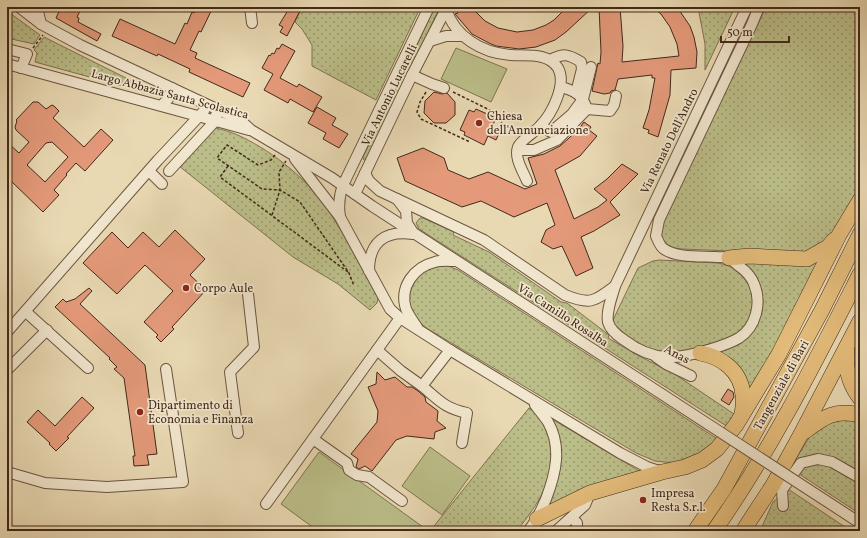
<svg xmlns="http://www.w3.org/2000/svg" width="867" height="538" font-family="Vollkorn,serif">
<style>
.grass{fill:url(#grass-dots);stroke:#7e7451}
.pitch{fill:#bbbe89;stroke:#7e7451}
.building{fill:#e49a7a;stroke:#422919;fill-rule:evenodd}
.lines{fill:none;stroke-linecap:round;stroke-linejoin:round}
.minor-casing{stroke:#6c5540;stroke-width:12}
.highway-casing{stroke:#422919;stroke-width:16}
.path{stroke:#422919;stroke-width:1.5;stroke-dasharray:3 2;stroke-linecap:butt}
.minor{stroke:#f1e6ce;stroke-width:10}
.highway{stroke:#e4bc7a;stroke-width:15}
.minor-bridge-casing{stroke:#6c5540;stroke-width:12;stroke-linecap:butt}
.minor-bridge{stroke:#f1e6ce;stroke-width:10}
.poi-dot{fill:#8f2418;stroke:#f1e6ce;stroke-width:1.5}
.labels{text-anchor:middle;stroke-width:3.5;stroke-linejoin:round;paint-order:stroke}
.street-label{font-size:12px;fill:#422919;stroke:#f1e6ce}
.poi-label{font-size:12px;fill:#422919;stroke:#f1e6ce;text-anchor:start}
</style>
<defs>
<pattern id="grass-dots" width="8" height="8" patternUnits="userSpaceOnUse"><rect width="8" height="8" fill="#bbbe89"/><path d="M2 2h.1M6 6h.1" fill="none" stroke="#9a9a6f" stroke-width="1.8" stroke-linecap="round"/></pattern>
</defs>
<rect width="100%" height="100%" fill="#e9d9b3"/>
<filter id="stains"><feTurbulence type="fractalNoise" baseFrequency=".005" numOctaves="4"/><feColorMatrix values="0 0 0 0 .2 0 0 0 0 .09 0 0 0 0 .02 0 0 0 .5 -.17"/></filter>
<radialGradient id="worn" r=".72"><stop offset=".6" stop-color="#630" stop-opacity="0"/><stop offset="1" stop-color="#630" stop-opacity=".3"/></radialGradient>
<g class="grass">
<path d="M302,7H417L420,8L376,100L312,66V45L302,29L295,22Z"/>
<path d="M435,7H440L417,55L413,53Z"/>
<path d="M698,7H735L705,70V44Z"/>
<path d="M766,7H860V190L837,229L826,245L804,254L681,249C668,247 660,242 661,228Z"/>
<path d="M7,11L40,35L34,44L7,38Z"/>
<path d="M44,37L150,90L148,93L35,62L37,53L34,50Z"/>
<path d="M411,55L416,57L367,160H364L363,157Z"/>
<path d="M216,128C224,130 234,133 242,137C275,153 308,180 329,211C347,239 362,269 378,298L377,303L370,310L338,284L293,257L179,166Z"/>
<path d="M420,218H423L454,232L453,235L489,252L561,302L567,303L609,335L608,338L639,356L673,373L734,414L728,427L419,229L416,223Z"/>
<path d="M824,257L748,398L719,353V350L759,319L762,311L763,301L760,285L752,271L740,260Z"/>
<path d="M659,260L718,263C749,268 765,302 744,327C735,338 721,341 709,344C696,348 681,354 667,353C646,352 626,336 612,322L638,268L653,261Z"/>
<path d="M446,265L458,270L719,440L708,450L674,463L655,461L636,453L428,329C404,312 401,285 427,268C432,266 440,266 446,265Z"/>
<path d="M529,408C540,415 544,424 548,436C562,473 538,503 517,531H430Z"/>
<path d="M860,418V514L790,468L812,433L824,422Z"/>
<path d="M552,419L641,472L546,507C555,487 565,466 560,444C558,435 554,427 552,419Z"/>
<path d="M788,489L851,531H760L773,502Z"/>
</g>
<g class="pitch">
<path d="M456,48L507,69L491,102L441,79Z"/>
<path d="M430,447L470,476L442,515L402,486Z"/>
<path d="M319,452L423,527L420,531H318L281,504Z"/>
</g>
<g class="building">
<path d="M61,7H82L77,17L79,18L78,22L101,34L97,41L56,18Z"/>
<path d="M197,7H213L201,32L199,31L190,50L197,53L195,58L250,83L243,97L189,72L190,69L158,54L157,56L112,36L120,19L175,44L185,23L187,24L192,12L194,13Z"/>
<path d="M290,7H302L287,36L280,32L283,27L279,25Z"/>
<path d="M461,7H471L485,21L498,28L517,32L533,30L546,25L554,20L567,7H593L566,32L555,40L536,47L519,49L496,46L489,43L472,34L455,14L458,13L456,10Z"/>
<path d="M599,7H620L623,46L622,62L679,56L677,44L670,27L661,14L652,7H677L690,26L694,37L697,52L696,68L671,70L670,95L658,137L648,133L649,130L643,128L649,110L655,78H652V75L618,79L615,90L611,91L610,93L604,94L592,91L598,63L600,64L601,52Z"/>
<path d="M282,44L295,51L280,78L297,87L299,84L322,97L313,112L290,99L288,103L264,90L273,74L262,68L269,55L270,56L272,53L274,54L277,48L279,49Z"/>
<path d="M434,92L442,94L447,93L455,102V115L446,123H434L424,113L425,101Z"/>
<path d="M33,102H38L46,109L52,105L54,106L59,111L53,118L84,147L101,129L113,140L85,171L76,163L66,174L67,175L54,190L59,195L43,212L10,180L11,179L7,176V142L19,153L29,142L16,130L15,127L17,121L16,120ZM52,142L68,157L45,182L27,165L46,143Z"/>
<path d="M317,107L336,118L332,125L348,134L339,148L323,139L326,133L308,123Z"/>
<path d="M476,109L496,118L492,127L500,131L496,140L488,136L484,145L464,135L465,132L460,130L469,110L474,112Z"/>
<path d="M584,122L591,127L589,130L597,136L580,156L555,170L574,219L598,207L607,200L594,189L607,179L622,164L638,174L610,202L620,215L594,231L581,237L593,268L576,276L562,246L553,249L541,242L546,230L555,225L547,203L514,217L481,201L462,207L405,181L397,158L423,148L444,158L448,170L469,179L488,172L525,189L537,184L528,158L544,154L560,146L578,130Z"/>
<path d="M175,230L205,259L190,275L206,290L172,327L174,329L161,342L156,337L158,335L144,322L173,291L145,265L117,294L83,263L112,232L128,248L143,232L159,247Z"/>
<path d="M89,288L92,291L80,304L145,365L157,454L147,455L149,465L134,466L133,456H135L124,378L114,369L117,367L109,359L110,358L55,307L63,299L66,302L75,299Z"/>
<path d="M377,372L385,380L395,377L407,387H412L418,391L425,397L426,402L438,411L437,421L446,428L435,432L434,439L407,436L396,440L372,471L365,466L359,469L356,467L358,459L351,454L377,422L378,411L368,387L376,384Z"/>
<path d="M728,389L733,392L734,397L729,405L721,400Z"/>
<path d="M82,397L94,408L67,437L69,438L56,451L49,444L50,443L27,422L38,410L55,426Z"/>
</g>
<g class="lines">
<g class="minor-casing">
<g id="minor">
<path d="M19,7L41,24L80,45L240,120L251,130L332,178L372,206L534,311"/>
<path d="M37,7L41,24"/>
<path d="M250,7L252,23"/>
<path d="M747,7L615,286C612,297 606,311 608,322C610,330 618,336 624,340C636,349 650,356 666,357C679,358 695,354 708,350C718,347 729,344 739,338C756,327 762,303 754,284C751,276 746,271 739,266C736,264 733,260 729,258C726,257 721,257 717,257C702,256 676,258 664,249C660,247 658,240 656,236L659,220L752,24L759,7"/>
<path d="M446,9C455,37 482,53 511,55C526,56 548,52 558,68C567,84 552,114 540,126C535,132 521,140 518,147C514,158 523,171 527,181"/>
<path d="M430,41L446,36H462"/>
<path d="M7,49L27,54L21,68"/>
<path d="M550,60C564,53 568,54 581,62L582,69L576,93"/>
<path d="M7,64L249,130"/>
<path d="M412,75L432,84L444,88"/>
<path d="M162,105L168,99L172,88"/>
<path d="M587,109L610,111L614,105L616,96"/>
<path d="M541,126L551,132L572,114L583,99L591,67"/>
<path d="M518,150H534L557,140L587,109C582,94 575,91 561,87"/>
<path d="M295,159L340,217L390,309L400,318L450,350L620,453L647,467L662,472"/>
<path d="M149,171L162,184"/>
<path d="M169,171L216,120V115"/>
<path d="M365,173L369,181L380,191L484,240L565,295C590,305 594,302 615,286"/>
<path d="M355,194L412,75L447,7"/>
<path d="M397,199L406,211L407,223L412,231"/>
<path d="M340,217C338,205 339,196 343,185L429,7"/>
<path d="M369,271C369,242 385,230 413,234"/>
<path d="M26,312L88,368"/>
<path d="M417,327C413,321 409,316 406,309C399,287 414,267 435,262C441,260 450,261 456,261"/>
<path d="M7,332L158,160L204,111L205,104"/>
<path d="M377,350L401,371L422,386"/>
<path d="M450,350L422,386C439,400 444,408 467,413L462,443"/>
<path d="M656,357L666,364L691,376"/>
<path d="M7,370L47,330"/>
<path d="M238,433L230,372L254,347L248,294"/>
<path d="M313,439L347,463L349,470L357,475L369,477L402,501"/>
<path d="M7,472L45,483L107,487L183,482L166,369"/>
<path d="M266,504L400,318"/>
<path d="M783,506L782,490L801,463L818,459L832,462L860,478"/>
<path d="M572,518L577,523V531"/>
<path d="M528,531C537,521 541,510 546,499C556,473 562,447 548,422C544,416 539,410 535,405"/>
<path d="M556,531L585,505L590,493"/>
</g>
</g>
<g class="highway-casing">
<g id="highway">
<path d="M729,258L749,256L807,259L828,247L834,240"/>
<path d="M847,350C845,368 849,384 860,398"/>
<path d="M700,353C722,357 741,371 743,395C744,401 743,408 742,414"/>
<path d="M804,432C824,417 834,409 860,415"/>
<path d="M537,519L590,493L662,472L685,467L702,460L717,449L736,425L779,354L839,235L860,200"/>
<path d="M695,531L724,489L822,310L860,234"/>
<path d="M714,531C771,450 815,362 860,274"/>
<path d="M743,531L773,485L801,434L860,321"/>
</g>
</g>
<g class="path">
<path d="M33,48L43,35"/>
<path d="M426,92L420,102L417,112L421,119L470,142"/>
<path d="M453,92L504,117L497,131"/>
<path d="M275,155L271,160L258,165L227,145L217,158L262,189L280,190L300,202L349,273L354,286"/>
<path d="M228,166L220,177L348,272"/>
<path d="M272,215L280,190L279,172L286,161"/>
</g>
<use href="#minor" class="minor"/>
<use href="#highway" class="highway"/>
<g class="minor-bridge-casing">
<path id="minor-bridge" d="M534,311L860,523"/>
</g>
<use href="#minor-bridge" class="minor-bridge"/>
</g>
<g class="poi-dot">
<circle cx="479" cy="123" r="4"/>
<circle cx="186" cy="288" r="4"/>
<circle cx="140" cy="412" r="4"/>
<circle cx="643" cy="500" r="4"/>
</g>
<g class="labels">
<g class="street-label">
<text transform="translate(170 94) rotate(15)" y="4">Largo Abbazia Santa Scolastica</text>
<text transform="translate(389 95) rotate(-64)" y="4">Via Antonio Lucarelli</text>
<text transform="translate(669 141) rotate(-64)" y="4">Via Renato Dell'Andro</text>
<text transform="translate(563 315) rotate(33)" y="4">Via Camillo Rosalba</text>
<text transform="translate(677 354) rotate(28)" y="4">Anas</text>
<text transform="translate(781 385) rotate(-61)" y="4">Tangenziale di Bari</text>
</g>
<g class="poi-label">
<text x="487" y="120">Chiesa<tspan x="487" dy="14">dell'Annunciazione</tspan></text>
<text x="194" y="292">Corpo Aule</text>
<text x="148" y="409">Dipartimento di<tspan x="148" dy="14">Economia e Finanza</tspan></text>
<text x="651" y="497">Impresa<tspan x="651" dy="14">Resta S.r.l.</tspan></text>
</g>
</g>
<rect width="867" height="538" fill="none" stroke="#e9d9b3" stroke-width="24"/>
<rect x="8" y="8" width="851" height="522" fill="none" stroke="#422919" stroke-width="2"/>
<rect x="12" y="12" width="843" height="514" fill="none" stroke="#422919"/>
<path d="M721 36v6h68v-6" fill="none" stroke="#422919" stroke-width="2"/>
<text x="727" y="36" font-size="12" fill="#422919" stroke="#f1e6ce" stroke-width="3" paint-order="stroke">50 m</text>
<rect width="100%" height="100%" filter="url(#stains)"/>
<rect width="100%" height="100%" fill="url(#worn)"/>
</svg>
